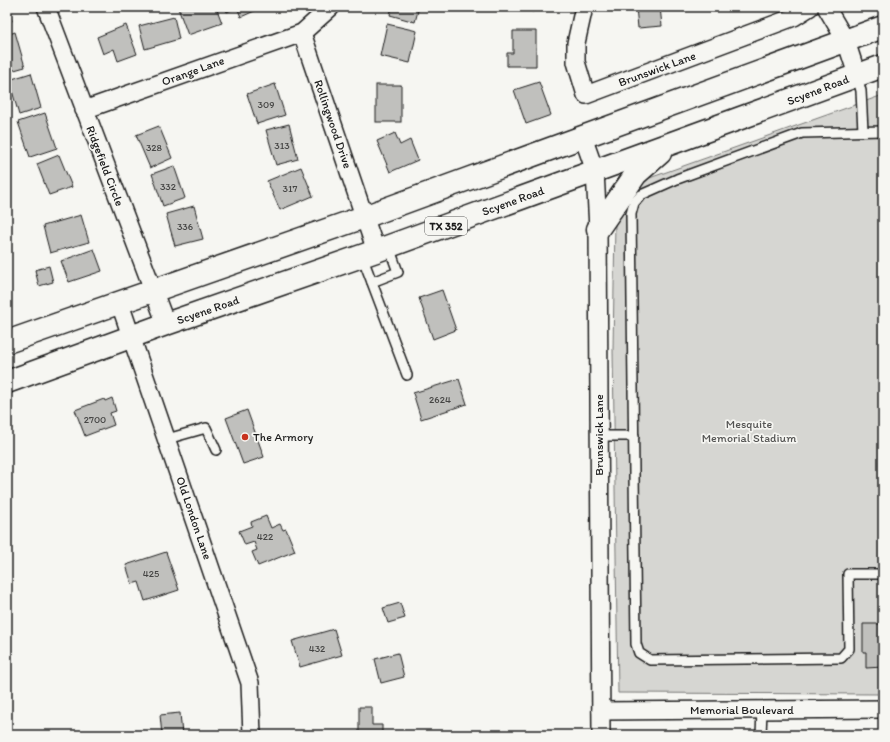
<svg xmlns="http://www.w3.org/2000/svg" width="890" height="742" font-family="Itim,sans-serif">
<style>
.green{fill:#d6d6d2;stroke:#797977}
.building{fill:#c0c0bd;stroke:#1c1c1c}
.lines{fill:none;stroke-linecap:round;stroke-linejoin:round}
.service-casing{stroke:#1c1c1c;stroke-width:12}
.minor-casing{stroke:#1c1c1c;stroke-width:20}
.primary-casing{stroke:#1c1c1c;stroke-width:25}
.service{stroke:#f6f6f2;stroke-width:9}
.minor{stroke:#f6f6f2;stroke-width:17}
.primary{stroke:#f6f6f2;stroke-width:22}
.poi-dot{fill:#c8321e;stroke:#f6f6f2;stroke-width:1.5}
.labels{text-anchor:middle;stroke-width:3.5;stroke-linejoin:round;paint-order:stroke}
.number-label{font-size:10px;fill:#454544}
.shield{fill:#f6f6f2;stroke:#5d5d5c;stroke-width:1}
.shield-label{font-size:11px;font-weight:bold;fill:#1c1c1c}
.street-label{font-size:12px;fill:#1c1c1c;stroke:#f6f6f2}
.park-label{font-size:12px;fill:#545453;stroke:#f6f6f2}
.poi-label{font-size:12px;fill:#1c1c1c;stroke:#f6f6f2;text-anchor:start}
</style>
<rect width="100%" height="100%" fill="#f6f6f2"/>
<filter id="ink" filterUnits="userSpaceOnUse"><feTurbulence type="fractalNoise" baseFrequency=".025" numOctaves="2"/><feDisplacementMap in="SourceGraphic" scale="8" xChannelSelector="R" yChannelSelector="G"/><feConvolveMatrix kernelMatrix="1 2 1 2 8 2 1 2 1" color-interpolation-filters="sRGB"/></filter>
<g filter="url(#ink)">
<path class="green" d="M883,95V694L618,693L613,350L615,221L644,180Z"/>
<g class="building">
<path d="M182,7H216L222,23L188,35L178,8Z"/>
<path d="M225,7H260L261,8L241,17L237,7L227,12Z"/>
<path d="M392,7H419L415,22L390,15Z"/>
<path d="M520,7H535L533,12Z"/>
<path d="M636,7H660L662,26L638,28Z"/>
<path d="M7,9L12,21L7,22Z"/>
<path d="M174,17L179,39L145,49L139,26Z"/>
<path d="M387,24L417,31L410,63L380,56Z"/>
<path d="M126,25L137,54L118,61L114,49L103,54L97,37Z"/>
<path d="M513,31H536V66H507V53H513Z"/>
<path d="M15,32L25,67L7,72V35Z"/>
<path d="M31,73L41,108L19,115L9,80Z"/>
<path d="M539,82L551,115L526,124L514,90Z"/>
<path d="M275,84L285,115L257,124L247,94Z"/>
<rect x="376" y="85" width="25" height="37"/>
<path d="M45,113L57,148L30,157L18,122Z"/>
<path d="M289,124L298,159L276,165L266,130Z"/>
<path d="M159,126L172,158L150,168L136,135Z"/>
<path d="M395,133L400,145L410,140L418,160L390,172L377,141Z"/>
<path d="M59,155L72,187L49,195L37,164Z"/>
<path d="M174,166L185,198L163,206L152,174Z"/>
<path d="M301,167L313,196L280,210L267,181Z"/>
<path d="M194,206L203,239L175,246L166,214Z"/>
<path d="M81,215L89,242L50,253L43,226Z"/>
<path d="M94,249L102,271L69,282L61,261Z"/>
<path d="M49,266L53,282L39,286L35,270Z"/>
<path d="M442,290L456,330L433,339L419,298Z"/>
<path d="M459,379L467,404L421,419L413,393Z"/>
<path d="M112,398L116,411L110,413L114,425L85,436L75,410L104,399L105,401Z"/>
<path d="M247,410L264,457L243,464L226,418Z"/>
<path d="M266,516L271,528L280,524L283,530L286,529L295,551L258,566L252,552L257,550L254,542L245,545L239,531L252,526L251,522Z"/>
<path d="M166,552L179,590L145,601L139,582L132,584L126,565Z"/>
<path d="M400,603L405,618L388,623L383,608Z"/>
<path d="M863,624H883V667L866,668V652H863Z"/>
<path d="M334,629L342,655L300,667L292,641Z"/>
<path d="M398,653L404,677L381,683L375,659Z"/>
<path d="M359,707H372V725H382V735H359Z"/>
<path d="M180,713L182,735H162L160,715Z"/>
</g>
<g class="lines">
<g class="service-casing">
<g id="service">
<path d="M857,75L861,91L863,131"/>
<path d="M883,131L802,133L677,179L641,195L634,203L631,214L636,644L639,653L650,660L841,658L849,649L848,574H883"/>
<path d="M362,256L407,375"/>
<path d="M372,282L398,272L389,247"/>
<path d="M599,436H634"/>
<path d="M167,439L206,428L216,450"/>
<path d="M761,735L762,710"/>
</g>
</g>
<g class="minor-casing">
<g id="minor">
<path d="M46,7L166,324"/>
<path d="M584,7L576,43V62L586,95L794,17L810,7"/>
<path d="M826,7L846,41L857,75"/>
<path d="M302,33L376,251"/>
<path d="M84,110L302,33L331,7"/>
<path d="M583,137L595,171L598,229L601,735"/>
<path d="M120,304L250,683L252,735"/>
<path d="M601,711L883,709"/>
</g>
</g>
<g class="primary-casing">
<g id="primary">
<path d="M598,229L636,174L660,153"/>
<path d="M7,342L364,217L883,27"/>
<path d="M7,382L166,324L376,251L883,66"/>
</g>
</g>
<use href="#service" class="service"/>
<use href="#minor" class="minor"/>
<use href="#primary" class="primary"/>
</g>
</g>
<circle class="poi-dot" cx="245" cy="437" r="4"/>
<g class="labels">
<g class="number-label">
<text x="266" y="108">309</text>
<text x="282" y="149">313</text>
<text x="154" y="151">328</text>
<text x="168" y="190">332</text>
<text x="290" y="192">317</text>
<text x="185" y="230">336</text>
<text x="440" y="403">2624</text>
<text x="95" y="423">2700</text>
<text x="265" y="540">422</text>
<text x="151" y="577">425</text>
<text x="317" y="652">432</text>
</g>
<rect class="shield" x="425" y="217" width="42" height="18" rx="3"/>
<g class="shield-label">
<text x="446" y="230">TX 352</text>
</g>
<g class="street-label">
<text transform="translate(657 69) rotate(-20)" y="4">Brunswick Lane</text>
<text transform="translate(193 71) rotate(-20)" y="4">Orange Lane</text>
<text transform="translate(818 90) rotate(-21)" y="4">Scyene Road</text>
<text transform="translate(333 124) rotate(71)" y="4">Rollingwood Drive</text>
<text transform="translate(105 166) rotate(69)" y="4">Ridgefield Circle</text>
<text transform="translate(513 201) rotate(-20)" y="4">Scyene Road</text>
<text transform="translate(208 310) rotate(-19)" y="4">Scyene Road</text>
<text transform="translate(599 435) rotate(-90)" y="4">Brunswick Lane</text>
<text transform="translate(194 518) rotate(71)" y="4">Old London Lane</text>
<text x="742" y="714">Memorial Boulevard</text>
</g>
<g class="park-label">
<text x="749" y="428">Mesquite<tspan x="749" dy="14">Memorial Stadium</tspan></text>
</g>
<g class="poi-label">
<text x="253" y="441">The Armory</text>
</g>
</g>
<rect width="890" height="742" fill="none" stroke="#f6f6f2" stroke-width="24"/>
<rect x="12" y="12" width="866" height="718" fill="none" stroke="#1c1c1c" stroke-width="1.5" filter="url(#ink)"/>
</svg>
